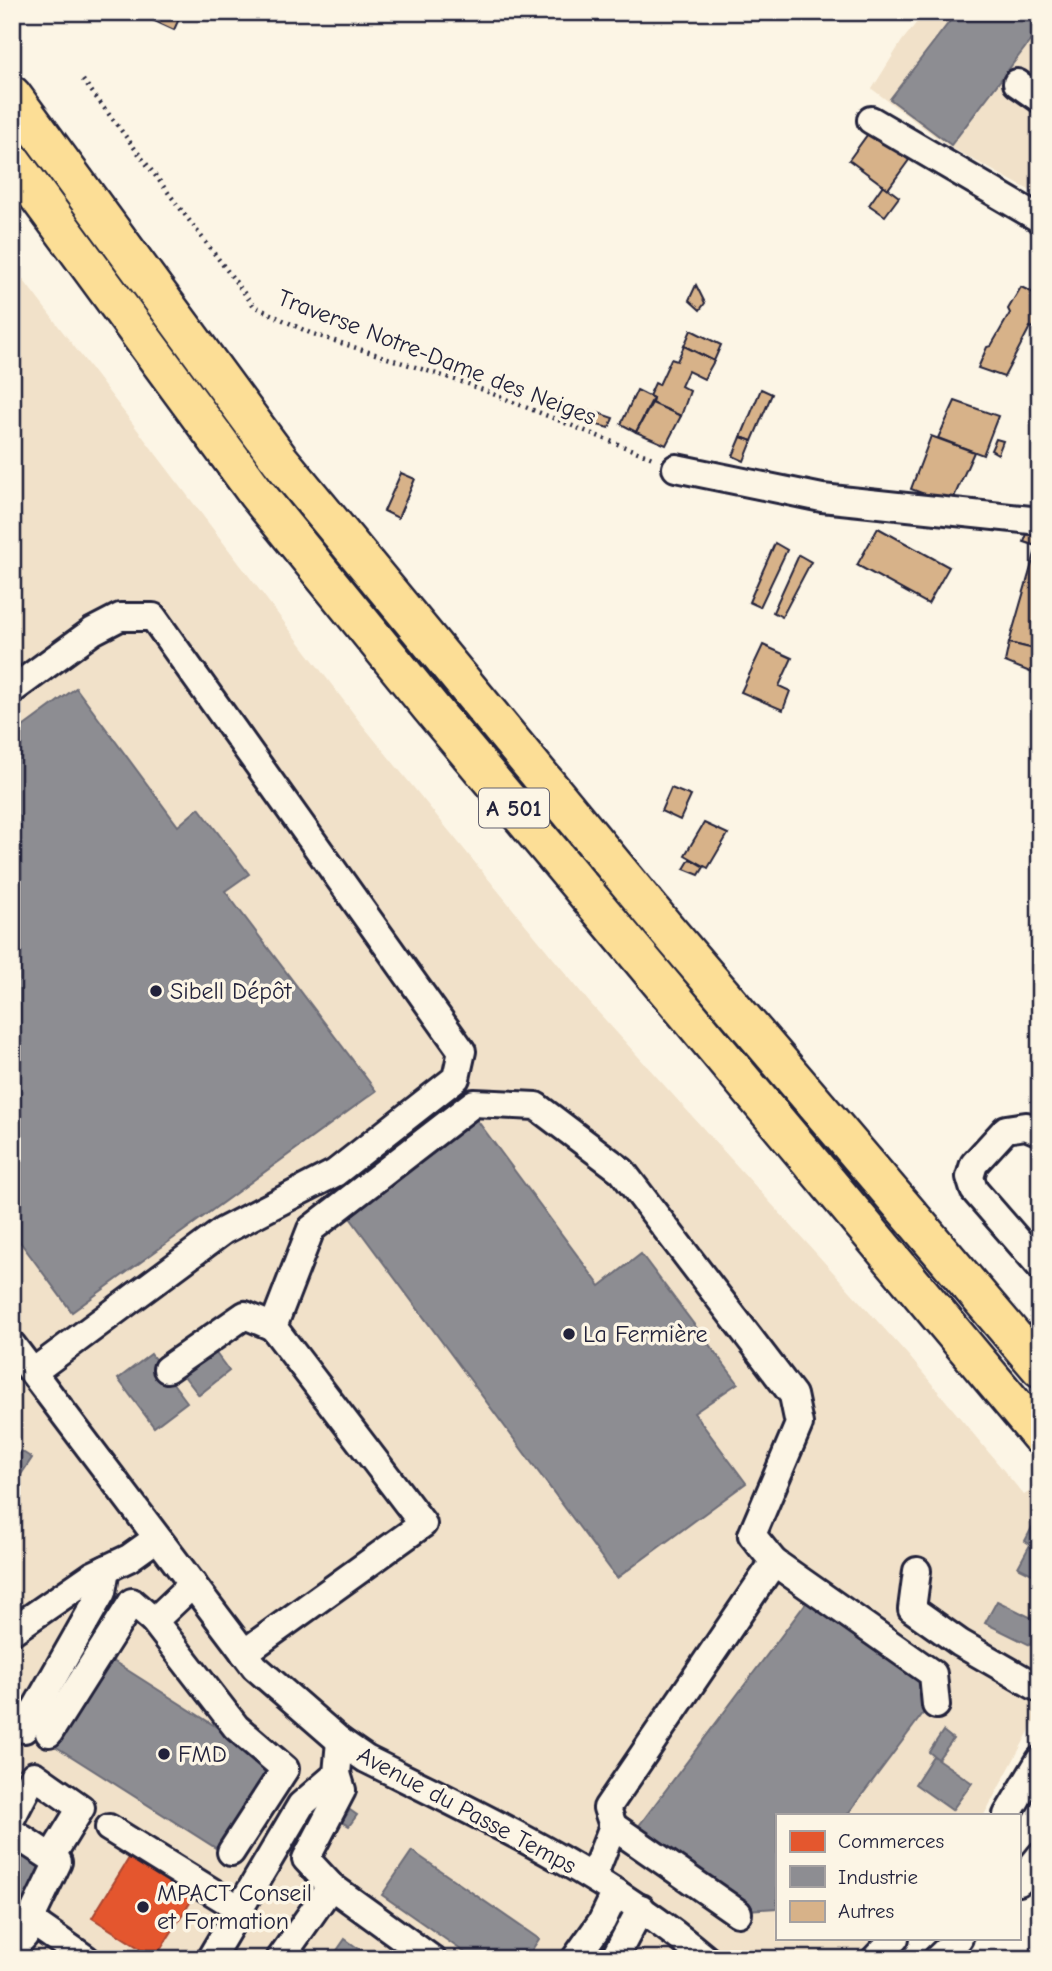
<svg xmlns="http://www.w3.org/2000/svg" width="1052" height="1971" font-family="'Comic Neue',sans-serif">
<style>
.built{fill:#f1e1c9}
.shops{fill:#e4572e;stroke:#aa4732;stroke-width:2}
.industry{fill:#8d8d92;stroke:#6d6d78;stroke-width:2}
.building{fill:#d7b289;stroke:#22223b;stroke-width:2}
.lines{fill:none;stroke-linecap:round;stroke-linejoin:round}
.minor-casing{stroke:#22223b;stroke-width:32}
.highway-casing{stroke:#22223b;stroke-width:42}
.path{stroke:#22223b;stroke-width:4.5;stroke-dasharray:2 5;stroke-linecap:butt}
.minor{stroke:#fcf5e5;stroke-width:26}
.highway{stroke:#fcde96;stroke-width:37}
.poi-dot{fill:#22223b;stroke:#fcf5e5;stroke-width:2.5}
.labels{text-anchor:middle;stroke-width:7;stroke-linejoin:round;paint-order:stroke}
.shield{fill:#fcf5e5;stroke:#63616e;stroke-width:2}
.shield-label{font-size:23px;font-weight:bold;fill:#22223b}
.street-label{font-size:24px;fill:#22223b;stroke:#fcf5e5}
.poi-label{font-size:24px;fill:#22223b;stroke:#fcf5e5;text-anchor:start}
</style>
<rect width="100%" height="100%" fill="#fcf5e5"/>
<filter id="ink" filterUnits="userSpaceOnUse"><feTurbulence type="fractalNoise" baseFrequency=".0143" numOctaves="2"/><feDisplacementMap in="SourceGraphic" scale="14" xChannelSelector="R" yChannelSelector="G"/><feConvolveMatrix kernelMatrix="1 2 1 2 8 2 1 2 1" color-interpolation-filters="sRGB"/></filter>
<g filter="url(#ink)">
<g class="built">
<path d="M925,12H1040V196L948,146L872,89L902,41Z"/>
<path d="M12,265L360,722L589,1002L908,1355L1024,1495L1040,1485V1711L984,1815H777V1938H873L852,1959H12Z"/>
</g>
<path class="shops" d="M131,1855L195,1895L155,1958L92,1918Z"/>
<g class="industry">
<path d="M957,12H1028L1040,21V28L951,145L890,99Z"/>
<path d="M76,688L178,826L199,808L249,874L225,891L376,1091L72,1312L12,1231V735Z"/>
<path d="M474,1116L600,1286L641,1254L738,1383L694,1413L746,1483L617,1578L345,1211Z"/>
<path d="M215,1352L229,1371L199,1395L184,1376Z"/>
<path d="M151,1354L187,1402L154,1427L118,1379Z"/>
<path d="M21,1451L32,1458L12,1488V1456Z"/>
<path d="M1040,1512V1551L1025,1541Z"/>
<path d="M1030,1545L1040,1551V1578L1018,1567Z"/>
<path d="M812,1595L922,1678L927,1708L847,1815H777V1908L747,1910L638,1827Z"/>
<path d="M997,1601L1040,1622L1030,1645L985,1623Z"/>
<path d="M110,1659L273,1763L219,1850L55,1746Z"/>
<path d="M943,1731L953,1739L938,1759L929,1752Z"/>
<path d="M933,1756L972,1783L952,1810L915,1784Z"/>
<path d="M350,1810L357,1815L349,1826L342,1822Z"/>
<path d="M12,1843L49,1867L12,1925Z"/>
<path d="M412,1851L539,1939L526,1959H474L382,1895Z"/>
<path d="M345,1939L373,1959H331Z"/>
</g>
<g class="building">
<path d="M135,12H182L174,30Z"/>
<path d="M870,131L909,160L888,189L849,160Z"/>
<path d="M883,185L899,197L885,216L869,205Z"/>
<path d="M696,285L705,303L700,310L689,300Z"/>
<path d="M1021,287L1040,296V316L1033,328L1030,327L1004,377L978,368L987,347L991,346L1010,313L1008,309Z"/>
<path d="M691,330L721,345L714,361L684,346Z"/>
<path d="M684,346L714,361L704,379L688,371L681,386L690,391L681,416L652,403L653,398L649,396L655,383L659,385L671,359L677,361Z"/>
<path d="M761,389L772,394L752,441L741,437Z"/>
<path d="M637,390L653,398L636,432L621,424Z"/>
<path d="M955,401L998,416L983,455L938,438Z"/>
<path d="M652,403L681,416L666,445L636,432Z"/>
<path d="M585,410L596,414L590,423L581,419Z"/>
<path d="M598,413L613,418L609,428L594,424Z"/>
<path d="M931,436L974,452L951,504L911,489Z"/>
<path d="M741,437L752,441L744,461L733,456Z"/>
<path d="M996,439L1003,441L998,454L991,450Z"/>
<path d="M401,473L415,479L398,518L384,511Z"/>
<path d="M878,528L949,567L928,604L857,565Z"/>
<path d="M1029,529L1040,532L1036,546L1024,542Z"/>
<path d="M1040,536V646L1038,650L1009,643Z"/>
<path d="M775,543L787,550L760,607L749,602Z"/>
<path d="M799,555L811,562L782,617L773,612Z"/>
<path d="M1009,643L1038,650L1035,664L1040,667V676L1005,662Z"/>
<path d="M763,645L792,658L779,686L790,691L783,710L741,692Z"/>
<path d="M671,788L691,796L680,820L661,811Z"/>
<path d="M704,823L728,834L708,868L685,855Z"/>
<path d="M690,859L704,867L699,875L684,869Z"/>
</g>
<g class="lines">
<g class="minor-casing">
<g id="minor">
<path d="M1017,83L1040,99"/>
<path d="M871,120L1040,219"/>
<path d="M676,468L822,498L1040,521"/>
<path d="M12,690L93,631L120,617H153L462,1051L456,1078L335,1173L223,1231L33,1372"/>
<path d="M1040,1132L1026,1126L1006,1129L974,1164L970,1177L974,1190L1040,1266"/>
<path d="M12,1345L255,1667L340,1741L366,1759C483,1817 605,1873 706,1959"/>
<path d="M167,1369L245,1315L273,1327"/>
<path d="M774,1562L933,1674L936,1705"/>
<path d="M917,1571L912,1609L960,1643L1040,1689"/>
<path d="M193,1584L154,1621L236,1727L285,1769L231,1852"/>
<path d="M12,1631L93,1575L129,1558L157,1538"/>
<path d="M244,1653L423,1524L273,1327L311,1229L474,1103L536,1106L622,1171L793,1395L799,1424L752,1535L774,1562L607,1808L613,1826"/>
<path d="M24,1729L102,1592L106,1569"/>
<path d="M49,1733L132,1602L154,1621"/>
<path d="M337,1774L342,1790L306,1859L331,1886L432,1959"/>
<path d="M1007,1815L1040,1760"/>
<path d="M12,1817L34,1775L81,1808L51,1857"/>
<path d="M109,1828L240,1909"/>
<path d="M12,1832L58,1862L30,1920L86,1959"/>
<path d="M593,1877L613,1826L738,1913"/>
<path d="M1019,1882L1040,1856"/>
<path d="M12,1950L25,1935L30,1920"/>
<path d="M210,1959L301,1805L337,1774L340,1741"/>
<path d="M280,1959L331,1886"/>
<path d="M575,1959L602,1921L616,1892"/>
<path d="M614,1959L641,1908"/>
<path d="M875,1959L895,1938"/>
<path d="M937,1959L959,1938"/>
</g>
</g>
<g class="highway-casing">
<g id="highway">
<path d="M12,95L280,460L664,926L1040,1368"/>
<path d="M12,161L257,494L431,708L1040,1436"/>
</g>
</g>
<path class="path" d="M83,80L254,306L310,333L468,384L655,459"/>
<use href="#minor" class="minor"/>
<use href="#highway" class="highway"/>
</g>
</g>
<g class="poi-dot">
<circle cx="156" cy="991" r="7"/>
<circle cx="569" cy="1334" r="7"/>
<circle cx="164" cy="1754" r="7"/>
<circle cx="143" cy="1907" r="7"/>
</g>
<g class="labels">
<rect class="shield" x="479" y="788.5" width="70" height="39" rx="5"/>
<g class="shield-label">
<text x="514" y="816">A 501</text>
</g>
<g class="street-label">
<text transform="translate(437 357) rotate(21)" y="8">Traverse Notre-Dame des Neiges</text>
<text transform="translate(467 1810) rotate(28)" y="8">Avenue du Passe Temps</text>
</g>
<g class="poi-label">
<text x="170" y="999">Sibell Dépôt</text>
<text x="583" y="1342">La Fermière</text>
<text x="178" y="1762">FMD</text>
<text x="157" y="1901">MPACT Conseil<tspan x="157" dy="28">et Formation</tspan></text>
</g>
</g>
<rect width="1052" height="1971" fill="none" stroke="#fcf5e5" stroke-width="42"/>
<rect x="21" y="21" width="1010" height="1929" fill="none" stroke="#22223b" stroke-width="2.5" filter="url(#ink)"/>
<rect x="776" y="1814" width="245" height="126" fill="#fcf5e5" stroke="#a5a1a1" stroke-width="2"/>
<rect x="790" y="1831" width="35" height="21" fill="#e4572e" stroke="#a5a1a1" stroke-width="2"/>
<text x="838" y="1848" font-size="21" fill="#22223b">Commerces</text>
<rect x="790" y="1866" width="35" height="21" fill="#8d8d92" stroke="#a5a1a1" stroke-width="2"/>
<text x="838" y="1884" font-size="21" fill="#22223b">Industrie</text>
<rect x="790" y="1901" width="35" height="21" fill="#d7b289" stroke="#a5a1a1" stroke-width="2"/>
<text x="838" y="1918" font-size="21" fill="#22223b">Autres</text>
</svg>
